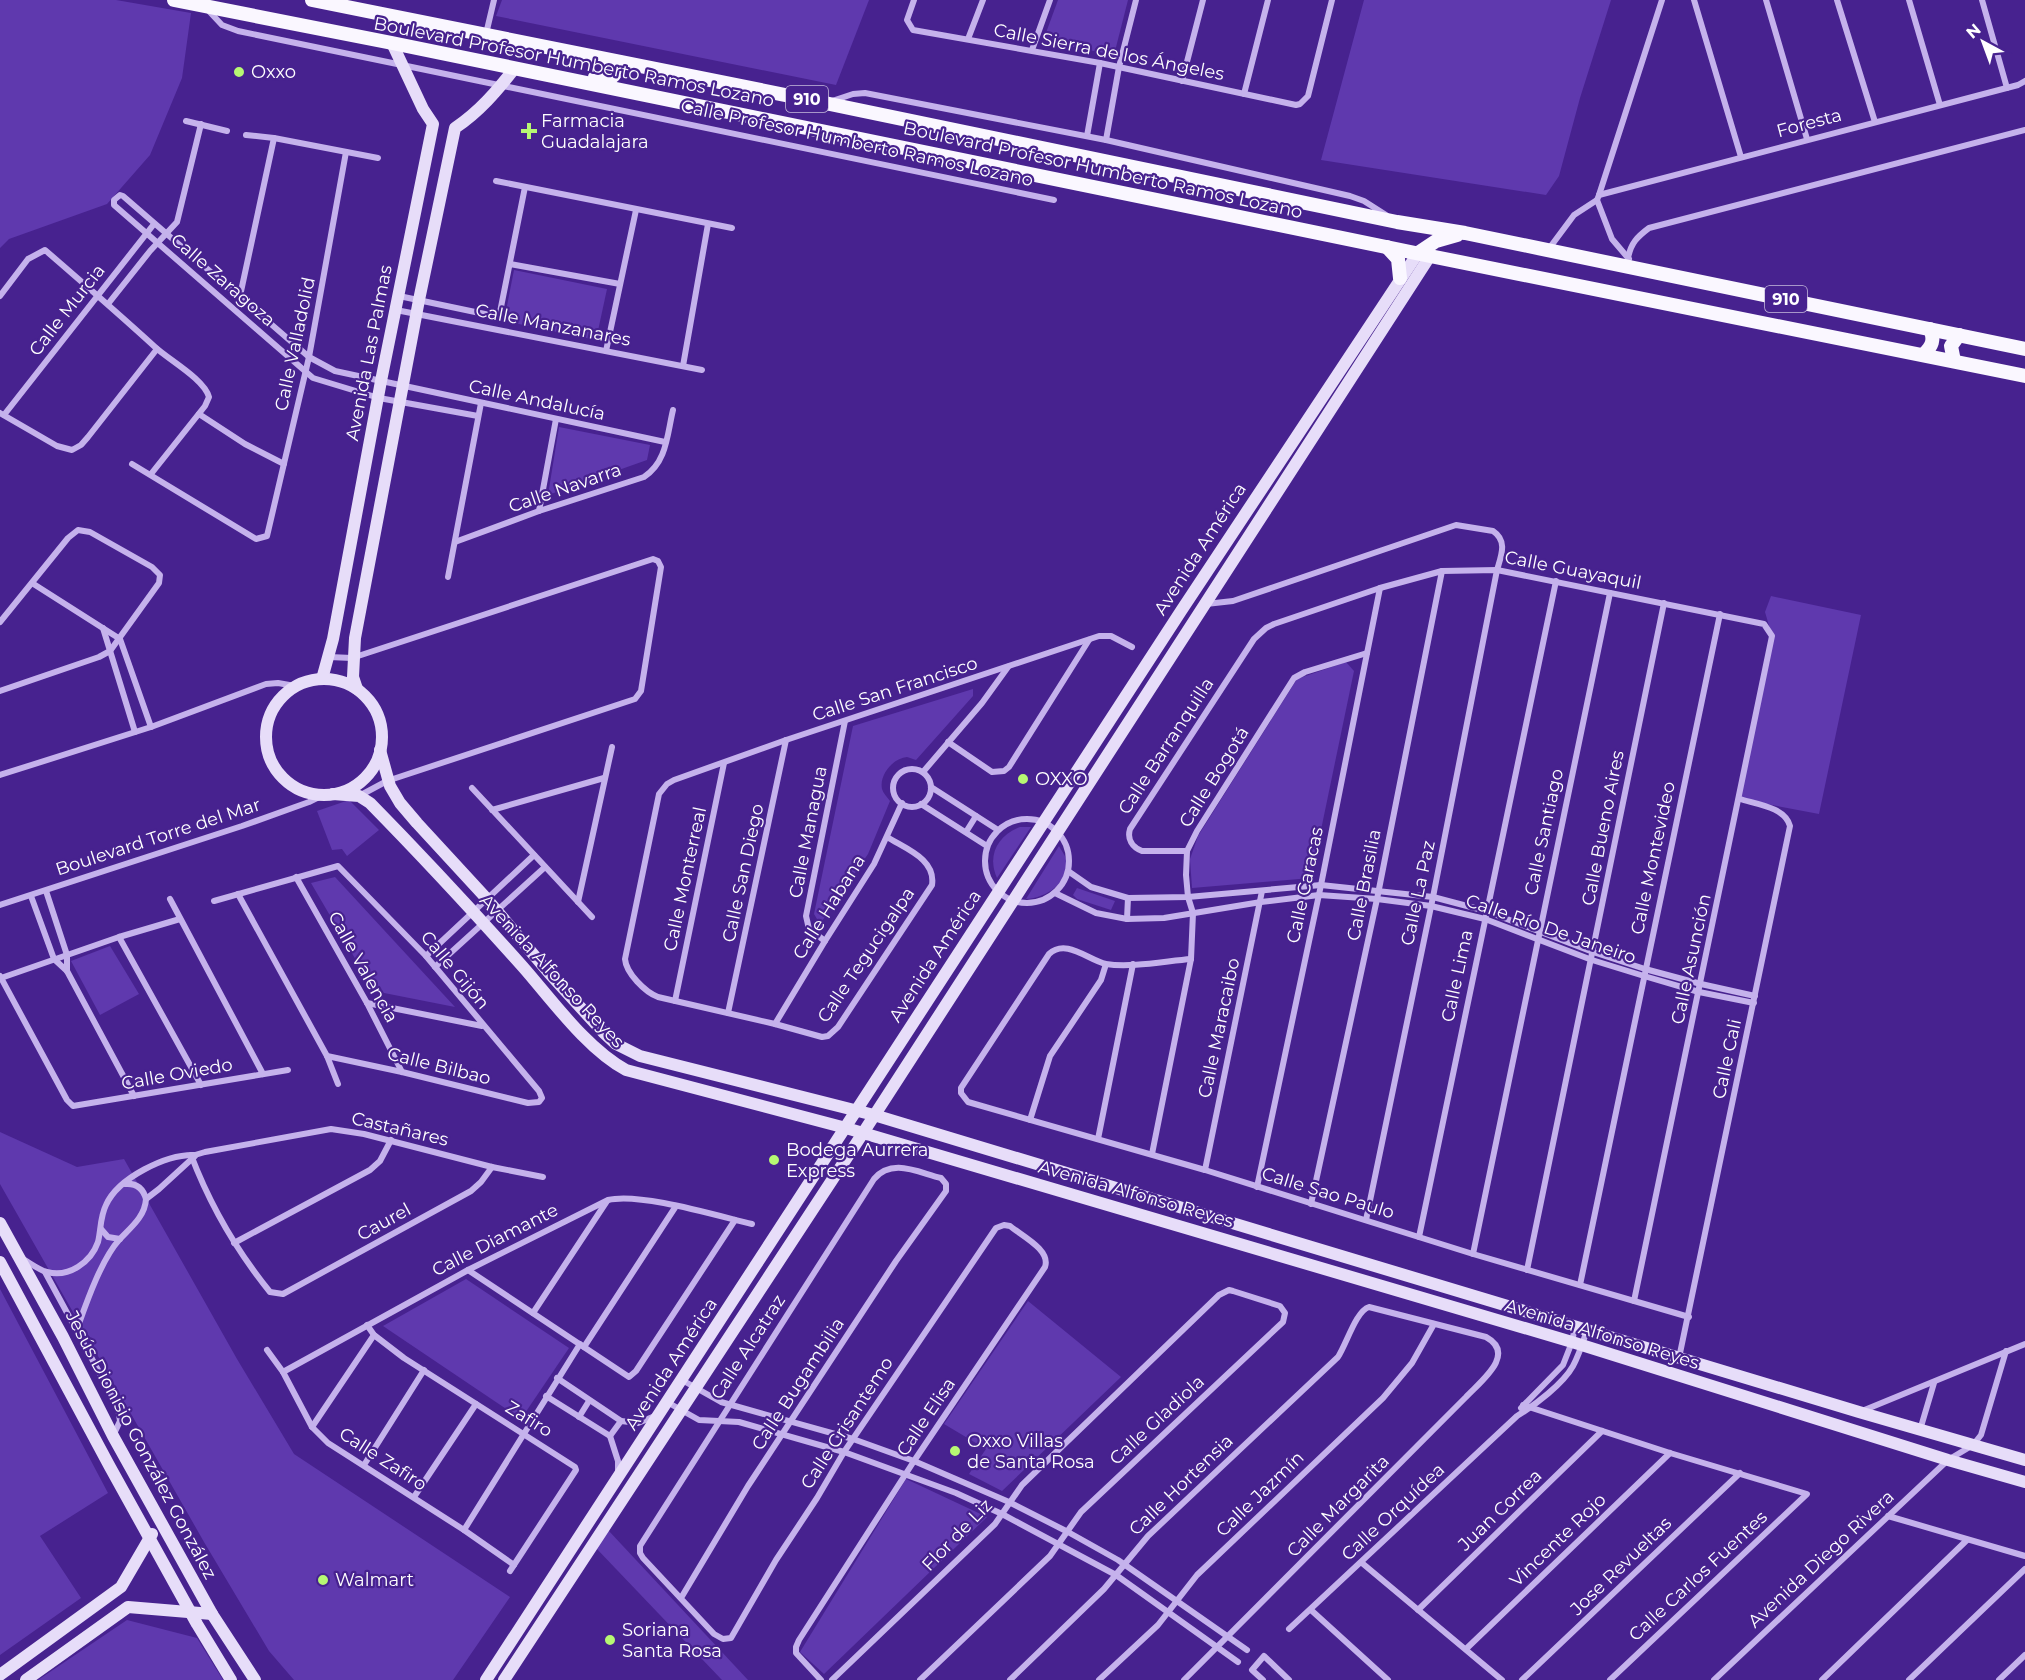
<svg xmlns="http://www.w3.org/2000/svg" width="2025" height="1680" font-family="Montserrat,sans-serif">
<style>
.green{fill:#5f39ae}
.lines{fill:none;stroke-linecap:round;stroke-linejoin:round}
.street{stroke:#c5b2ec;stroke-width:6}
.secondary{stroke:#e7ddf9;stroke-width:12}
.primary{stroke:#faf7ff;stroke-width:14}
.poi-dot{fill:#b7f873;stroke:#47228f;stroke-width:2}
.labels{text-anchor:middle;stroke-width:4.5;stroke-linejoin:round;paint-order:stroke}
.shield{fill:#47228f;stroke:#c8bddd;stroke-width:1.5}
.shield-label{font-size:16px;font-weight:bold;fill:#fff}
.street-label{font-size:18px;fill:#fff;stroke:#47228f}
.poi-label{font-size:18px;fill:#fff;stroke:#47228f;text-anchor:start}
</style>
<rect width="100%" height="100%" fill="#47228f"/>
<g class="green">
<path d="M0,0H116L191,13L182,78L150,155L107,204L9,239L0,248Z"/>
<path d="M502,0H869L836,85L496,16Z"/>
<path d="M1058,0H1128L1114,55L1043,41Z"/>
<path d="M1364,0H1611L1580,98L1559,176L1546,195L1321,160Z"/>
<path d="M514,270L607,289L596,340L504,321Z"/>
<path d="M559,427L650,445L647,460L548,495Z"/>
<path d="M1771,596L1861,615L1819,814L1740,799L1772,636L1765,612Z"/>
<path d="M1346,662L1354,671L1311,878L1192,888L1190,859L1198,836L1297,679Z"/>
<path d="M973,689V696L916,760C915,760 908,757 907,757C893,758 879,775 882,789C883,793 887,797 890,801L868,854L820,924L814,914L853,726Z"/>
<path d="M349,800L379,830L347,856L342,849L332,850L317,811Z"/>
<path d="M1020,827H1031L997,878C987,856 997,836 1020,827Z"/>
<path d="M1059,846C1061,850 1065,855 1066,859C1071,882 1046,898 1026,899Z"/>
<path d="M335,877L455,1007L374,991L311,883Z"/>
<path d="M1077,888L1115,901L1111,910L1077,899L1073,895Z"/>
<path d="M110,946L139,994L100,1015L71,961Z"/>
<path d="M0,1132L77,1167L124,1159L237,1359L294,1454L510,1597L453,1680H294L269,1651L204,1542L0,1184Z"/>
<path d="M466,1279L569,1348L521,1419L383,1326Z"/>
<path d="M0,1289L108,1493L40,1536L81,1598L0,1655Z"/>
<path d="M1028,1301L1121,1377L1002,1491L969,1474L986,1449L944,1424Z"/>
<path d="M906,1479L987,1517L824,1674L800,1652Z"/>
<path d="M608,1530L748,1680H722L596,1548Z"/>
<path d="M127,1620L197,1638L223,1680H38Z"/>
</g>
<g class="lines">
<g class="street">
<path d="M914,0L907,20L913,30L1100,63L1296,105L1300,104L1308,96L1332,0"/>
<path d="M1694,0L1741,157"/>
<path d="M1766,0L1807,139"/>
<path d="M1837,0L1875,122"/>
<path d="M1909,0L1940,105"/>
<path d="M1982,0L2007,88"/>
<path d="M207,9L222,25L238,31L1054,200"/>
<path d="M486,34L494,0"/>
<path d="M968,39L983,0"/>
<path d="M1032,50L1050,0"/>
<path d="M1182,81L1203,0"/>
<path d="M1244,94L1268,0"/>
<path d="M832,101L853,94L865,93L1106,140L1350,196L1364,201L1386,215"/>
<path d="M186,121L227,131"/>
<path d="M246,135L274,138L378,158"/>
<path d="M1087,136L1100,63"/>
<path d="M1106,140L1119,67L1136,0"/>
<path d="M496,181L732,228"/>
<path d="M1599,195L2018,85L2025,81"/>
<path d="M1597,200L1612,239L1629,259"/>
<path d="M1548,250L1574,215L1597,200L1599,195L1662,0"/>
<path d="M1628,258C1631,243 1637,237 1649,228L2025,130"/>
<path d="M510,264L620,284"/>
<path d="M0,296L28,259L45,250C82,282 119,314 155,347C169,360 204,379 209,397L205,406L151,474"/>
<path d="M240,296L274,138"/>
<path d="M399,296L499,317L525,187"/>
<path d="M108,304L150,251L177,222L201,124"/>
<path d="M396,310L702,370"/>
<path d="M606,351L636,210"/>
<path d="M683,366L708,224"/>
<path d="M0,413L57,446L72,450L81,445L88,437L157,349"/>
<path d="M199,414L245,444L284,464"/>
<path d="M4,415L154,224"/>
<path d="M478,416L379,398L313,378L114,205V200L120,195L123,196L309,357L335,371L665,442"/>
<path d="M132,464L256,539L267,536L309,357L346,152"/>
<path d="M539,511L556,419"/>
<path d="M455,542L539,511L644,477C667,462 667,435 673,410"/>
<path d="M448,577L481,403"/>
<path d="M32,583L120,639L151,727"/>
<path d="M1206,604L1233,601L1456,525L1493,531C1508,541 1501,556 1497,570L1433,897L1366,1220"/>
<path d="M0,622L68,538L78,530L90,532L152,567L160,575L159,583L110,651L99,657L0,691"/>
<path d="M103,628L135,732"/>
<path d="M329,657L352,658L653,559L658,561L661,567L641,691L635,699L387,781L359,796"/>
<path d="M948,742L992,772L1004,771L1009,767L1089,640"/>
<circle cx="912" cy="788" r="19"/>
<path d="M923,772L982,703L1008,667"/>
<path d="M0,775L151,727L266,684L278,683L295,686"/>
<path d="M931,787L998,830"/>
<path d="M472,788L592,917"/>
<path d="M921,804L987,846"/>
<path d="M492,810L604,778"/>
<circle cx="1027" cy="861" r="42"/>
<path d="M966,832L976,816"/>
<path d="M887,837C906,849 936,859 932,885L838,1027L828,1036L822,1037L775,1024L658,997C645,992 626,973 625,959L659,794L667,784L674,780L786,740L1099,636H1111L1132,647"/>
<path d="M1187,851H1142C1132,847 1127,839 1130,829L1254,639L1266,628L1274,624L1380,588L1442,571L1497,570L1764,624L1772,636L1634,1301"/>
<path d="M1068,871L1091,887L1128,898L1188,897L1321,885L1433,897L1486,911L1593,952L1645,969L1701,984L1755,996"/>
<path d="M296,877L367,1003L402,1072"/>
<path d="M46,891L67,955V971"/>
<path d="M1055,893L1096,913L1127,919L1164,918L1261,902L1319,895L1377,899L1431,906L1485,919L1592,960L1644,976L1699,992L1754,1003"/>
<path d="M238,894L327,1056L338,1084"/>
<path d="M31,896L54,959L67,971L134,1096"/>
<path d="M170,899L263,1074"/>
<path d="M214,901L338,866L426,956L539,1091L542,1098L539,1102L528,1103L402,1072L327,1056"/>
<path d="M578,902L612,747"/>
<path d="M0,905L242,826L309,802L323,795"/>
<path d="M1127,919L1128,898"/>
<path d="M119,937L201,1085"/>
<path d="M825,941L809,929L806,916L845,721"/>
<path d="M426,956L534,855"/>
<path d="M1191,959C1166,961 1131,968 1106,964C1088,960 1066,938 1049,954L961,1088V1093L968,1102L1205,1170L1473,1254L1689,1317"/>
<path d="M435,967L545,867"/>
<path d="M0,976L67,1100L73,1106L288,1070"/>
<path d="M1,978L119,937L180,919"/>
<path d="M675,1001L724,763"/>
<path d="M367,1003L482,1026"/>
<path d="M728,1013L786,740"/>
<path d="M775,1024L825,941L874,864L902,803"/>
<path d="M1030,1120L1050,1056L1101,980L1106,964"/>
<path d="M1098,1139L1133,964"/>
<path d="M1152,1154L1191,959L1193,913L1188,897L1186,875L1187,851L1197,831L1294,678L1305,672L1367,653"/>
<path d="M191,1155C210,1205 236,1250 270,1292L283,1294L471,1191L481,1182L492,1167"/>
<path d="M1205,1170L1262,891"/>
<path d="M125,1184C136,1183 143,1188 146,1199"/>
<path d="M1257,1187L1321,885L1380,588"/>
<path d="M1311,1204L1377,899L1442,571"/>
<path d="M101,1229L108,1237L120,1239"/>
<path d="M1419,1237L1556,581"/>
<path d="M234,1243L370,1170L380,1161L391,1140"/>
<path d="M1473,1254L1610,593"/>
<path d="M23,1259C30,1263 39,1270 47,1272C69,1278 91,1262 98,1242C101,1230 100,1217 106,1205C118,1178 166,1154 195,1155L205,1152L331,1129L364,1134L492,1167L543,1177"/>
<path d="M468,1270L629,1377L636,1371L735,1220"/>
<path d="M1527,1270L1664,603"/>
<path d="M45,1272L118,1407L120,1421L113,1436"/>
<path d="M1580,1285L1720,614"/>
<path d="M533,1313L607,1201"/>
<path d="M367,1325L374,1335L404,1358L575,1467L576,1470L510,1571"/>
<path d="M77,1329C86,1304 101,1260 119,1240C130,1228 145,1217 146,1199L159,1189L195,1156"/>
<path d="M584,1347L676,1206"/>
<path d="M267,1350L283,1372L312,1427L328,1443L464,1530L514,1565"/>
<path d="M1679,1358L1790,826C1785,807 1756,804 1740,799"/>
<path d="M283,1372L468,1270L608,1200C639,1192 718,1216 752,1224"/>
<path d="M557,1378L621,1421L638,1423L655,1416"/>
<path d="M682,1380L721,1402L853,1439L914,1461L1009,1502L1068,1532L1118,1560L1247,1650"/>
<path d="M546,1396L610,1436L618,1461V1474"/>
<path d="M667,1402L699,1420L739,1422L844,1452L956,1493L1002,1514L1116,1575L1238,1662"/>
<path d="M1523,1405L1670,1453L1807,1494L1610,1680"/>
<path d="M1521,1408L1563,1365L1572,1342L1575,1327"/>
<path d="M1862,1411L2025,1344"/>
<path d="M579,1417L589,1401"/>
<path d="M312,1427L374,1335"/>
<path d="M1920,1430L1934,1383"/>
<path d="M610,1436L621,1421"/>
<path d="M364,1465L424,1370"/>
<path d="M414,1497L476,1404"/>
<path d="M1888,1516L2025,1556"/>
<path d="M464,1530L580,1344"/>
<path d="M1362,1563L1502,1680"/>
<path d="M681,1598L748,1486L896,1261L946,1191V1184L941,1178C917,1172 892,1158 874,1179L640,1546V1553L643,1558L714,1634L723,1639L731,1638L776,1560L817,1498L844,1452L996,1228L1004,1225L1010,1226C1022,1236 1051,1250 1045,1267L914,1461L799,1640L796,1647V1653L821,1680"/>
<path d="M1311,1610L1388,1680"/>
<path d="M1418,1610L1602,1431"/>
<path d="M1289,1629L1517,1416C1535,1405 1563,1384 1573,1366C1579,1355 1583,1342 1587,1330"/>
<path d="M1466,1649L1670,1453"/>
<path d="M832,1680L995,1524L1022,1485L1219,1295L1229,1290L1233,1291L1280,1306L1285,1313L1283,1322L1081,1512L1050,1556L920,1680"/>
<path d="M1010,1680L1104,1589L1148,1536L1338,1357C1347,1343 1356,1311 1369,1307L1486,1337C1517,1354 1481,1381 1466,1397L1184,1680"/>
<path d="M1099,1680L1158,1625L1197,1575L1383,1398L1412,1363L1434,1324"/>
<path d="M1263,1680L1252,1670L1264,1656L1289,1680"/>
<path d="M1522,1680L1740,1473"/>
<path d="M1714,1680L1948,1460L1973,1445L1981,1435L2006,1351"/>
<path d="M1822,1680L1967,1540"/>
<path d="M1909,1680L2025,1569"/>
<path d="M1999,1680L2025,1655"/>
</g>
<g class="secondary">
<path d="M322,679L333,639L381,381L433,124L423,109L392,43"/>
<circle cx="324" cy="737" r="58"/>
<path d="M357,689L353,677L355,638L419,300L455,128C479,112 497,91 514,69"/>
<path d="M380,750L390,786L400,803L417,823L487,899L549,973L603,1032L616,1044L640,1056L874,1115L1859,1412L2025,1460"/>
<path d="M333,794L359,796L370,803C422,856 473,911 523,967C552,1000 587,1049 626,1070L846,1128L1572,1342L1948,1460L2025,1482"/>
<path d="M0,1223L63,1337L113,1436L212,1614L255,1680"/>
<path d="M0,1262L110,1467L197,1624L231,1680"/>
<path d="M0,1675L121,1587L152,1534"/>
<path d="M26,1680L128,1607L212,1614"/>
<path d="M486,1680L1181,611L1418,253"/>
<path d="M504,1680L863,1133L1430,256"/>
</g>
<g class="primary">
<path d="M174,0L392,43L1430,256L2025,376"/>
<path d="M312,0L825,103L1397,222L1465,233L2025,349"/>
<path d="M595,77C611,81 616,78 619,62"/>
<path d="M1387,247L1398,259L1400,278"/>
<path d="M1418,253L1436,241L1457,235"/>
<path d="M1924,354C1932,346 1935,340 1930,329"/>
<path d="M1954,361L1951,346L1959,335"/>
</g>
</g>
<g class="poi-dot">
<circle cx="239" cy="72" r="6"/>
<path d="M526 122h6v6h6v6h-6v6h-6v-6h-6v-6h6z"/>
<circle cx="1023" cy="779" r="6"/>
<circle cx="774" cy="1160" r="6"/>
<circle cx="955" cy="1451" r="6"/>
<circle cx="323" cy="1580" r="6"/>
<circle cx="610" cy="1640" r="6"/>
</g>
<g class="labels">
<g class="shield">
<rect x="786" y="86" width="42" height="26" rx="4.5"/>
<rect x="1765" y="286" width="42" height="26" rx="4.5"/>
</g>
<g class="shield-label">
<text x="807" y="105">910</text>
<text x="1786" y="305">910</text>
</g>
<g class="street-label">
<text transform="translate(1109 52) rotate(11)" y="6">Calle Sierra de los Ángeles</text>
<text transform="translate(574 62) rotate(11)" y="6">Boulevard Profesor Humberto Ramos Lozano</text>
<text transform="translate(1809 123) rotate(-15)" y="6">Foresta</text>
<text transform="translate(857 143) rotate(12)" y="6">Calle Profesor Humberto Ramos Lozano</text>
<text transform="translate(1103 170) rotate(12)" y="6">Boulevard Profesor Humberto Ramos Lozano</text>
<text transform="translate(223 280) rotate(41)" y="6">Calle Zaragoza</text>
<text transform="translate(67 310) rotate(-52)" y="6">Calle Murcia</text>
<text transform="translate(553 325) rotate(11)" y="6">Calle Manzanares</text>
<text transform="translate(295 344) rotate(-78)" y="6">Calle Valladolid</text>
<text transform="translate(369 353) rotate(-79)" y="6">Avenida Las Palmas</text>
<text transform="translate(537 400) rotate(12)" y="6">Calle Andalucía</text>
<text transform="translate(565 488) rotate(-19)" y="6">Calle Navarra</text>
<text transform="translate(1200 549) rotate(-57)" y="6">Avenida América</text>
<text transform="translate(1573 570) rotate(11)" y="6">Calle Guayaquil</text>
<text transform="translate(895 689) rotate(-18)" y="6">Calle San Francisco</text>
<text transform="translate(1166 746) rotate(-57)" y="6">Calle Barranquilla</text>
<text transform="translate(1214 777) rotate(-58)" y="6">Calle Bogotá</text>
<text transform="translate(1603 828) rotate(-79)" y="6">Calle Bueno Aires</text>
<text transform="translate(808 832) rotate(-79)" y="6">Calle Managua</text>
<text transform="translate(1544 832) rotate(-78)" y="6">Calle Santiago</text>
<text transform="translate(158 837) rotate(-18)" y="6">Boulevard Torre del Mar</text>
<text transform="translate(1653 858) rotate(-78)" y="6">Calle Montevideo</text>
<text transform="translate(743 873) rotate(-78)" y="6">Calle San Diego</text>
<text transform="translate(685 879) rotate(-78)" y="6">Calle Monterreal</text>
<text transform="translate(1305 885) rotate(-78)" y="6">Calle Caracas</text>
<text transform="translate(1364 885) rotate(-79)" y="6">Calle Brasilia</text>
<text transform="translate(1418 893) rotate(-78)" y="6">Calle La Paz</text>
<text transform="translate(829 907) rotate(-58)" y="6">Calle Habana</text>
<text transform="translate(1551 929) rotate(19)" y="6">Calle Río De Janeiro</text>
<text transform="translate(866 955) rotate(-56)" y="6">Calle Tegucigalpa</text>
<text transform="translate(935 956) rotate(-57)" y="6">Avenida América</text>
<text transform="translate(1691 959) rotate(-78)" y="6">Calle Asunción</text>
<text transform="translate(363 967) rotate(61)" y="6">Calle Valencia</text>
<text transform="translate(455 970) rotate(50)" y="6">Calle Gijón</text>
<text transform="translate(552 971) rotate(47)" y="6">Avenida Alfonso Reyes</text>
<text transform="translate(1457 976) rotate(-78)" y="6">Calle Lima</text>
<text transform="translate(1219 1028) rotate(-78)" y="6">Calle Maracaibo</text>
<text transform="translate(1727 1059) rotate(-78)" y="6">Calle Cali</text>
<text transform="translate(439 1066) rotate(14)" y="6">Calle Bilbao</text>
<text transform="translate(177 1074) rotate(-10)" y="6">Calle Oviedo</text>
<text transform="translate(400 1129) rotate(13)" y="6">Castañares</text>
<text transform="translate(1328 1193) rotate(17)" y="6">Calle Sao Paulo</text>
<text transform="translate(1136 1194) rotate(16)" y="6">Avenida Alfonso Reyes</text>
<text transform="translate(384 1222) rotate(-29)" y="6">Caurel</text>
<text transform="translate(495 1240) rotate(-27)" y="6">Calle Diamante</text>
<text transform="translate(1602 1334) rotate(17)" y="6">Avenida Alfonso Reyes</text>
<text transform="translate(748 1347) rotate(-57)" y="6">Calle Alcatraz</text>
<text transform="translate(671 1364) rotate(-57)" y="6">Avenida América</text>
<text transform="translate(798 1384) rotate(-57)" y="6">Calle Bugambilia</text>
<text transform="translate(926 1417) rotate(-56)" y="6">Calle Elisa</text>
<text transform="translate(529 1419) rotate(32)" y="6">Zafiro</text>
<text transform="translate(1157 1420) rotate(-43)" y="6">Calle Gladiola</text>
<text transform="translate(847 1423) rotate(-57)" y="6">Calle Crisantemo</text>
<text transform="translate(141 1445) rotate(62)" y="6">Jesús Dionisio González González</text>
<text transform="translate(383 1459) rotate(33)" y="6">Calle Zafiro</text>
<text transform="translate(1181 1485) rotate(-44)" y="6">Calle Hortensia</text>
<text transform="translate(1260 1494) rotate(-44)" y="6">Calle Jazmín</text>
<text transform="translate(1338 1506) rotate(-45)" y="6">Calle Margarita</text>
<text transform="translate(1500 1510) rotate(-44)" y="6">Juan Correa</text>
<text transform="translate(1393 1512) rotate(-43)" y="6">Calle Orquídea</text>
<text transform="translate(957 1535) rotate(-46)" y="6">Flor de Liz</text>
<text transform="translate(1558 1540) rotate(-44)" y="6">Vincente Rojo</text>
<text transform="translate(1821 1559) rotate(-43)" y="6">Avenida Diego Rivera</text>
<text transform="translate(1621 1566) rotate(-44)" y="6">Jose Revueltas</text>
<text transform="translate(1698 1576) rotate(-43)" y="6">Calle Carlos Fuentes</text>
</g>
<g class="poi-label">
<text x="251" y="78">Oxxo</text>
<text x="541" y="127">Farmacia<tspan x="541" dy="21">Guadalajara</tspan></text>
<text x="1035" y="785">OXXO</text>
<text x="786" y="1156">Bodega Aurrera<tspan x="786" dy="21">Express</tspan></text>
<text x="967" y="1447">Oxxo Villas<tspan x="967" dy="21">de Santa Rosa</tspan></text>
<text x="335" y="1586">Walmart</text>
<text x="622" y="1636">Soriana<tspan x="622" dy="21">Santa Rosa</tspan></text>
</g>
</g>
<g transform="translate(1983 42) rotate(319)" stroke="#47228f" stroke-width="4.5" paint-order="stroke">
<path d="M0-4.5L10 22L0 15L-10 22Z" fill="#ffffff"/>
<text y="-9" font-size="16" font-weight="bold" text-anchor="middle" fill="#ffffff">N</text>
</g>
</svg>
